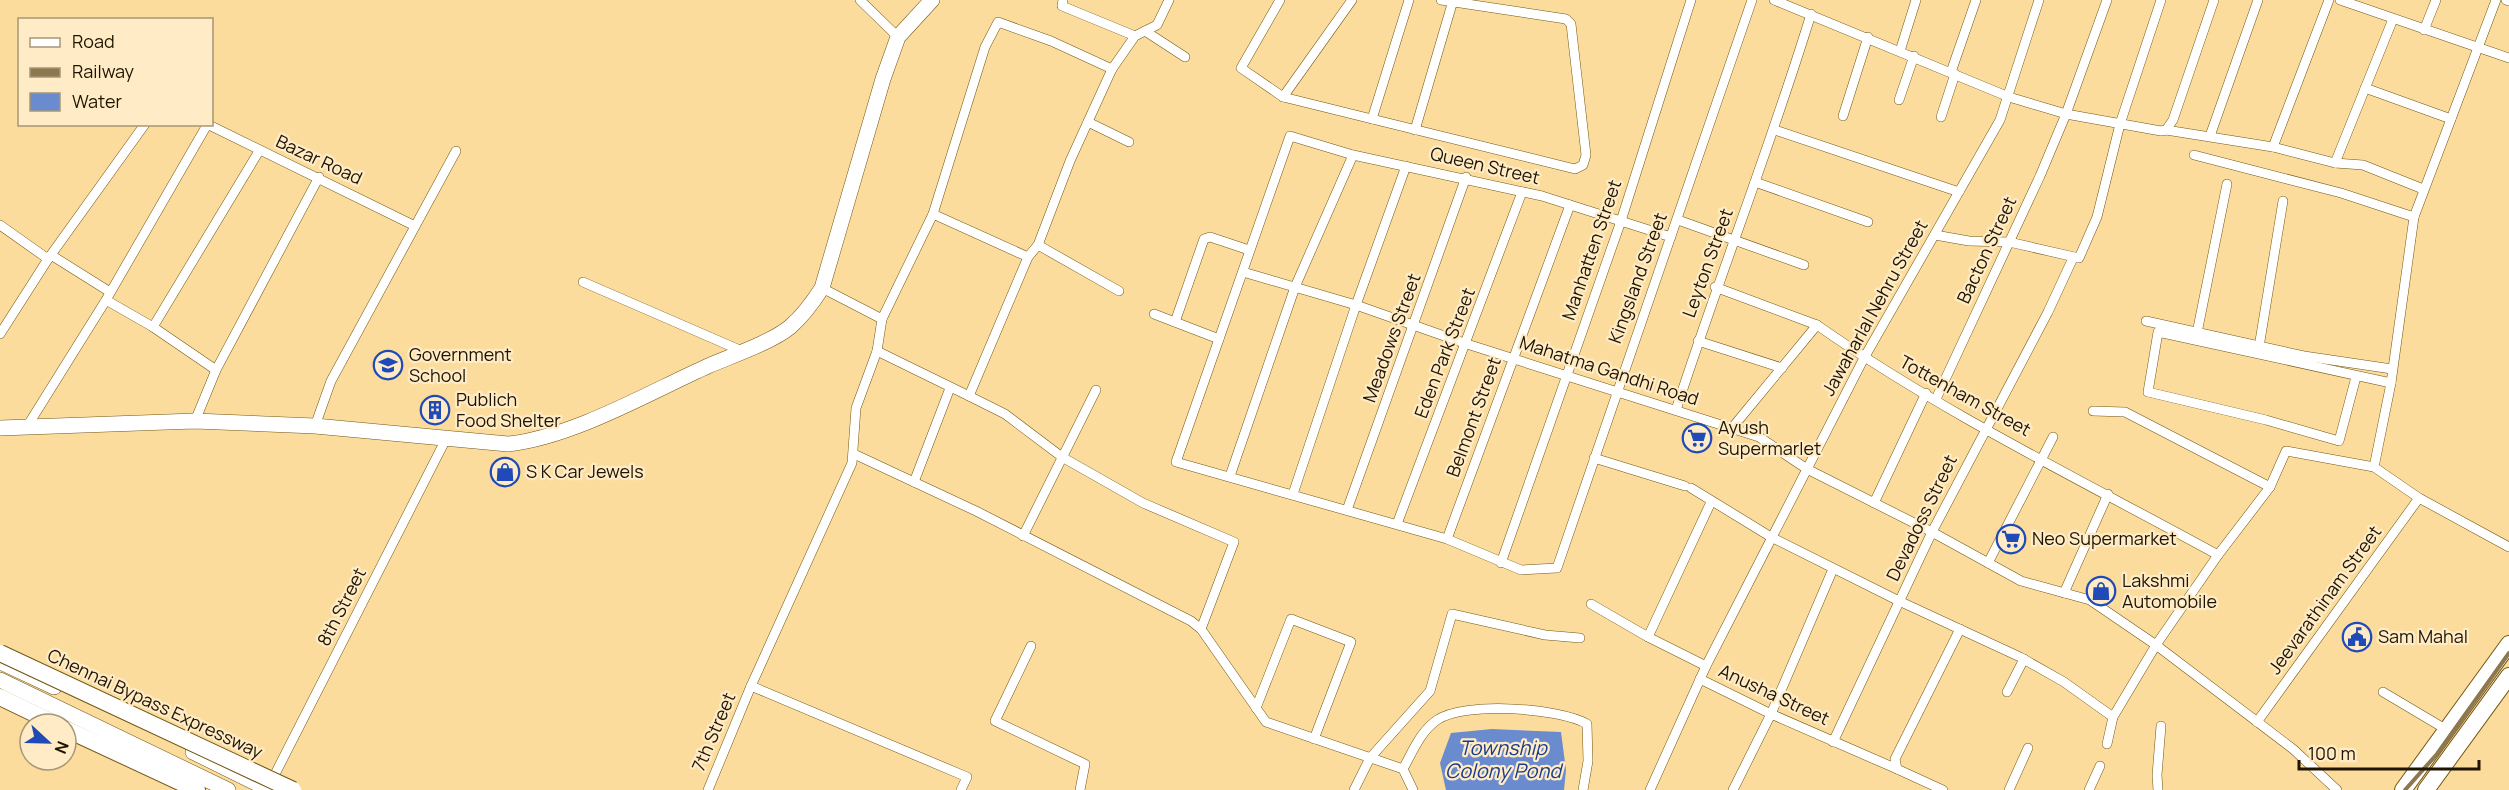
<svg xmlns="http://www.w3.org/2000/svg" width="2509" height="790" font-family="Manrope,sans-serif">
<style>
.water{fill:#6a8bce}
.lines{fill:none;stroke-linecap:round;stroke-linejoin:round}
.minor-casing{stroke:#735714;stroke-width:10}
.primary-casing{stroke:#735714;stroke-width:16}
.trunk-casing{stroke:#735714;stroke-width:18}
.minor{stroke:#fff;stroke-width:9}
.primary{stroke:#fff;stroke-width:15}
.trunk{stroke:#fff;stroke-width:16}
.rail{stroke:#8d774e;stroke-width:4}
.trunk-bridge-casing{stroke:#735714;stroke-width:18;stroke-linecap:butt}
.trunk-bridge{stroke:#fff;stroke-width:16}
.labels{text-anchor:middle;stroke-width:4.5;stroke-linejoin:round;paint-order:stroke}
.street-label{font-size:18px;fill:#1f1400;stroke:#ffecc6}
.poi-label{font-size:18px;fill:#1f1400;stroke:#ffecc6;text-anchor:start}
.water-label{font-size:20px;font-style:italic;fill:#1b3b8b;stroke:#ffecc6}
</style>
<rect width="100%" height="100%" fill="#fcdc9c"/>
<path class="water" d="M1492,729L1561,732L1566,770L1564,790H1446L1440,763L1451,733Z"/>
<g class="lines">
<g class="minor-casing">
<g id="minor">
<path d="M860,0L898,37"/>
<path d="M1063,0L1062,6L1135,36"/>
<path d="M1280,0L1241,68L1283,97L1352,0"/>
<path d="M1409,0L1372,119L1575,169L1583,165L1586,155L1571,24L1566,19L1441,0"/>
<path d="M1774,0L2009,97L2066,114L2161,131L2166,130L2173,120L2214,0"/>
<path d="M2340,0L2509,58"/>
<path d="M2506,0L2509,1"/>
<path d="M2393,19L2335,163L2363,165L2423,189"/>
<path d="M2424,30L2436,0"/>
<path d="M1145,31L1185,57"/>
<path d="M1900,51L1916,0"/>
<path d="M1951,72L1976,0"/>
<path d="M2365,88L2451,119"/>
<path d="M1283,97L1372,119"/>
<path d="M1899,100L1914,56"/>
<path d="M1843,116L1868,37"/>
<path d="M1941,117L1955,74"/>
<path d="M1088,122L1129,142"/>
<path d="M207,124L415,226"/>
<path d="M1415,130L1452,4"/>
<path d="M1775,130L1959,192"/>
<path d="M2166,130L2273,147L2335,163"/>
<path d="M2210,136L2258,0"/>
<path d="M2273,147L2329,0"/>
<path d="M2194,155L2341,193L2414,217L2391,383L2374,467"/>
<path d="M1755,182L1868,222"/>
<path d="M933,214L985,47L998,22L1051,41L1112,69"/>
<path d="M2414,217L2496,0"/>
<path d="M1678,220L1804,265"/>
<path d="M0,225L48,259"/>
<path d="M1935,235L1969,241L2009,242L2079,258L2097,217L2120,124L2161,0"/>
<path d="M1671,237L1542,196L1353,155L1290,136L1176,462L1447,539L1521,570L1557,568L1752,0"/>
<path d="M1038,245L1119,291"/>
<path d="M51,255L110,292"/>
<path d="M1243,272L1356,305L1467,344L1759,437L1807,469L1932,532L2021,581L2090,600L2156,645L2293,749L2337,790"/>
<path d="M583,282L742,351"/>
<path d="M1715,287L1817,325"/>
<path d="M822,288L882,319L877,351L969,396L1028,257L1038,245L1070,161L1112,69L1135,36L1157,25L1169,0"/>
<path d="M106,300L153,327L216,370"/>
<path d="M1154,314L1219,339"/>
<path d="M882,319L933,214L1028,257"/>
<path d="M2146,321L2304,356L2392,369"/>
<path d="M1175,322L1204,239L1210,237L1249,250"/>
<path d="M153,327L259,151"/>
<path d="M2197,333L2227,184"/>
<path d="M0,334L48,259L145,124"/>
<path d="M1698,341L1782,368"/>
<path d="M2259,347L2283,201"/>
<path d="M2356,377L2339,441L2266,420L2148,392L2158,332L2391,383"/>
<path d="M969,396L1005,414L1062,457L1143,503L1234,542L1201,629"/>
<path d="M1936,399L2040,176L2066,114L2107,0"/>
<path d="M1676,410C1719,277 1770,148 1811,14"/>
<path d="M2093,411L2125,412L2270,487"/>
<path d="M195,421L216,370L319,177"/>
<path d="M28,425L106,300L207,125"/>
<path d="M315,426L331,381L456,151"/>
<path d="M1732,428L1817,325C1941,412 2085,482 2218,555"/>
<path d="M854,454L976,511L1191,621L1201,629L1266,722L1403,769L1413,790"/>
<path d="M1594,458L1685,486"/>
<path d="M1230,476L1295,287L1353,155"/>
<path d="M914,482L950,388"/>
<path d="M1691,488L1771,537L1899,601L2020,657L2064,682L2113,717"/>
<path d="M1293,494L1356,305L1406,166"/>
<path d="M1874,503L1926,393"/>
<path d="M1347,510L1466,177"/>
<path d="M1397,524L1522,192"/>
<path d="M1023,536L1096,390"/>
<path d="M1447,539L1570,205"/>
<path d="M1501,563L1621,221L1691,0"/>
<path d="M1988,563L2053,437"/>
<path d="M2064,593L2108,494"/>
<path d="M1591,604L1648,637L1706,666"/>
<path d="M1648,637L1711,502"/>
<path d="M1031,646L995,721L1085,764L1080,790"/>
<path d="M1700,679L1771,714L1897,769"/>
<path d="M751,686L967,777L961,790"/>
<path d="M2007,692L2024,659"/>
<path d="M2383,692L2447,730"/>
<path d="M1256,708L1291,619L1351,642L1314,739"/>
<path d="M2257,722L2419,498"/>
<path d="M1833,742L1932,532L2048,312L2073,258"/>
<path d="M2107,744L2113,717L2156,645L2218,555L2270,487L2286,451L2374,467L2419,498L2509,547"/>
<path d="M1403,769C1413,751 1420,732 1437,720C1465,701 1559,708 1587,724L1588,761L1583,790"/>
<path d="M271,782L446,439"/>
<path d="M708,790L751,686L852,463L856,408L877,351"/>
<path d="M1354,790L1370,758L1430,691L1452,614L1545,635L1580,638"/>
<path d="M1650,790L1706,666L1864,358L2000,120L2039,0"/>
<path d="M1733,790L1771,714L1833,569"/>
<path d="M1943,790L1897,769L1895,759L1960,629"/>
<path d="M2009,790L2028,748"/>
<path d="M2089,790L2100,766"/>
<path d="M2158,790L2157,775L2161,726"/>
</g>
</g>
<g class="primary-casing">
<g id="primary">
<path d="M0,428L195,421L315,426L508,444C573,437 648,393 708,366C731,356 772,342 790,327C804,315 813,302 822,288L883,79L898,37L932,0"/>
<path d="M3,663L54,687"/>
<path d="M0,680L228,790"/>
<path d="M193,752L270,790"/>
</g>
</g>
<g class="trunk-casing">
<g id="trunk">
<path d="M0,697L56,724"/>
<path d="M66,729L197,790"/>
<path d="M2403,790L2509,644"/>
<path d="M2426,790L2509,676"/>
</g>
</g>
<use href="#minor" class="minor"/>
<use href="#primary" class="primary"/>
<use href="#trunk" class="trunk"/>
<path class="rail" d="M2405,790L2437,754L2509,653"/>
<g class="trunk-bridge-casing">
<path id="trunk-bridge" d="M0,653L293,790"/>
</g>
<use href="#trunk-bridge" class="trunk-bridge"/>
</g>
<defs>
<g id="school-ring" transform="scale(1.5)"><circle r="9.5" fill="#ffecc6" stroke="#1f4ab7" stroke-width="1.5"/><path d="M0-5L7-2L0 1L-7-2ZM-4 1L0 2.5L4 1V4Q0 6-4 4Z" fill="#1f4ab7"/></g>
<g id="building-ring" transform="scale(1.5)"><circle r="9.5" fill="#ffecc6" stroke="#1f4ab7" stroke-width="1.5"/><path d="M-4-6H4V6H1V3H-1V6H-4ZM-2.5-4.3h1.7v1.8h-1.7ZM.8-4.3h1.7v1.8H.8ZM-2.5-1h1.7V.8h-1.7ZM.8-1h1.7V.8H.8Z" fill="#1f4ab7"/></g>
<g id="supermarket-ring" transform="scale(1.5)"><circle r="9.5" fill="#ffecc6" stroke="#1f4ab7" stroke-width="1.5"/><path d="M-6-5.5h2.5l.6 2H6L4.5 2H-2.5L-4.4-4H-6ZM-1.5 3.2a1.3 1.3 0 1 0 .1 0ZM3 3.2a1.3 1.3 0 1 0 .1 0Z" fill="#1f4ab7"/></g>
<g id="shop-ring" transform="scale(1.5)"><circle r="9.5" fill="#ffecc6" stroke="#1f4ab7" stroke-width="1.5"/><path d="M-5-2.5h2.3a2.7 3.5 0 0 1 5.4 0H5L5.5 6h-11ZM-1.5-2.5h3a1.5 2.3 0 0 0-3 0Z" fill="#1f4ab7"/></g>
<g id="civic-ring" transform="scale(1.5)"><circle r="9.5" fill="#ffecc6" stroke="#1f4ab7" stroke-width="1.5"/><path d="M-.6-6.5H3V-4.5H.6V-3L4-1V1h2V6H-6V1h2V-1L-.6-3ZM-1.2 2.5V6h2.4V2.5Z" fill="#1f4ab7"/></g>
</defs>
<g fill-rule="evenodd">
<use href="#school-ring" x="388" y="365"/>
<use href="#building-ring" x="435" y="410"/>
<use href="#supermarket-ring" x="1697" y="438"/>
<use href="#shop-ring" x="505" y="472"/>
<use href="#supermarket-ring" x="2011" y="539"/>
<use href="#shop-ring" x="2101" y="591"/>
<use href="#civic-ring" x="2357" y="637"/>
</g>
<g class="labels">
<g class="street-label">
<text transform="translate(319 160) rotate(25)" y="6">Bazar Road</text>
<text transform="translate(1485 166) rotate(13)" y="6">Queen Street</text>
<text transform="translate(1592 250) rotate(-71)" y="6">Manhatten Street</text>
<text transform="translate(1987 250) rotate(-65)" y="6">Bacton Street</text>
<text transform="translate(1708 263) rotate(-70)" y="6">Leyton Street</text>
<text transform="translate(1638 278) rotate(-70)" y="6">Kingsland Street</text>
<text transform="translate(1875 308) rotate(-61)" y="6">Jawaharlal Nehru Street</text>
<text transform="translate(1392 338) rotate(-70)" y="6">Meadows Street</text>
<text transform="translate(1445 353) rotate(-69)" y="6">Eden Park Street</text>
<text transform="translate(1609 371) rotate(18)" y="6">Mahatma Gandhi Road</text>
<text transform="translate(1965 396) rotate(29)" y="6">Tottenham Street</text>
<text transform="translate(1474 417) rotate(-70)" y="6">Belmont Street</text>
<text transform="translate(1922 518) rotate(-64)" y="6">Devadoss Street</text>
<text transform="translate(2325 600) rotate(-54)" y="6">Jeevarathinam Street</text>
<text transform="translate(342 607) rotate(-63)" y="6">8th Street</text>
<text transform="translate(1774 695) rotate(25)" y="6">Anusha Street</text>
<text transform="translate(155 704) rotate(25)" y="6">Chennai Bypass Expressway</text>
<text transform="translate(714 732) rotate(-67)" y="6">7th Street</text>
</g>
<g class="poi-label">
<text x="409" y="361">Government<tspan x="409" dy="21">School</tspan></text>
<text x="456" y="406">Publich<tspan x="456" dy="21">Food Shelter</tspan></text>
<text x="1718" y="434">Ayush<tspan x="1718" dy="21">Supermarlet</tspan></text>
<text x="526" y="478">S K Car Jewels</text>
<text x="2032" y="545">Neo Supermarket</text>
<text x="2122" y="587">Lakshmi<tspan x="2122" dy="21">Automobile</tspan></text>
<text x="2378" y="643">Sam Mahal</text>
</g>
<g class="water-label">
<text x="1503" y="755">Township<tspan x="1503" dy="23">Colony Pond</tspan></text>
</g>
</g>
<rect x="18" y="18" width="195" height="108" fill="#ffecc6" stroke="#a59677" stroke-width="1.5"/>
<rect x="30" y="38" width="30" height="9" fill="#ffffff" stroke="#a59677" stroke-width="1.5"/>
<text x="72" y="48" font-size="18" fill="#1f1400">Road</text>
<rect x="30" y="68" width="30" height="9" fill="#8d774e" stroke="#a59677" stroke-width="1.5"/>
<text x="72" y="78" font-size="18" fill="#1f1400">Railway</text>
<rect x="30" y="93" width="30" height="18" fill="#6a8bce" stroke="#a59677" stroke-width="1.5"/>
<text x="72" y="108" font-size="18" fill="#1f1400">Water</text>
<g transform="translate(48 742) rotate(112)"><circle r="28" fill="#ffecc6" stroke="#a59677" stroke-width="1.5"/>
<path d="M0-4.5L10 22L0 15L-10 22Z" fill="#1f4ab7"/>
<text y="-9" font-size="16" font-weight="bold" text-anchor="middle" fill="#1f1400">N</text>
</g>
<path d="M2299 760v9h180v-9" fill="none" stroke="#1f1400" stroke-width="3"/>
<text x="2308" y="760" font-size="18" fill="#1f1400" stroke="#ffecc6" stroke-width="4.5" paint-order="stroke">100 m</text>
</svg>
